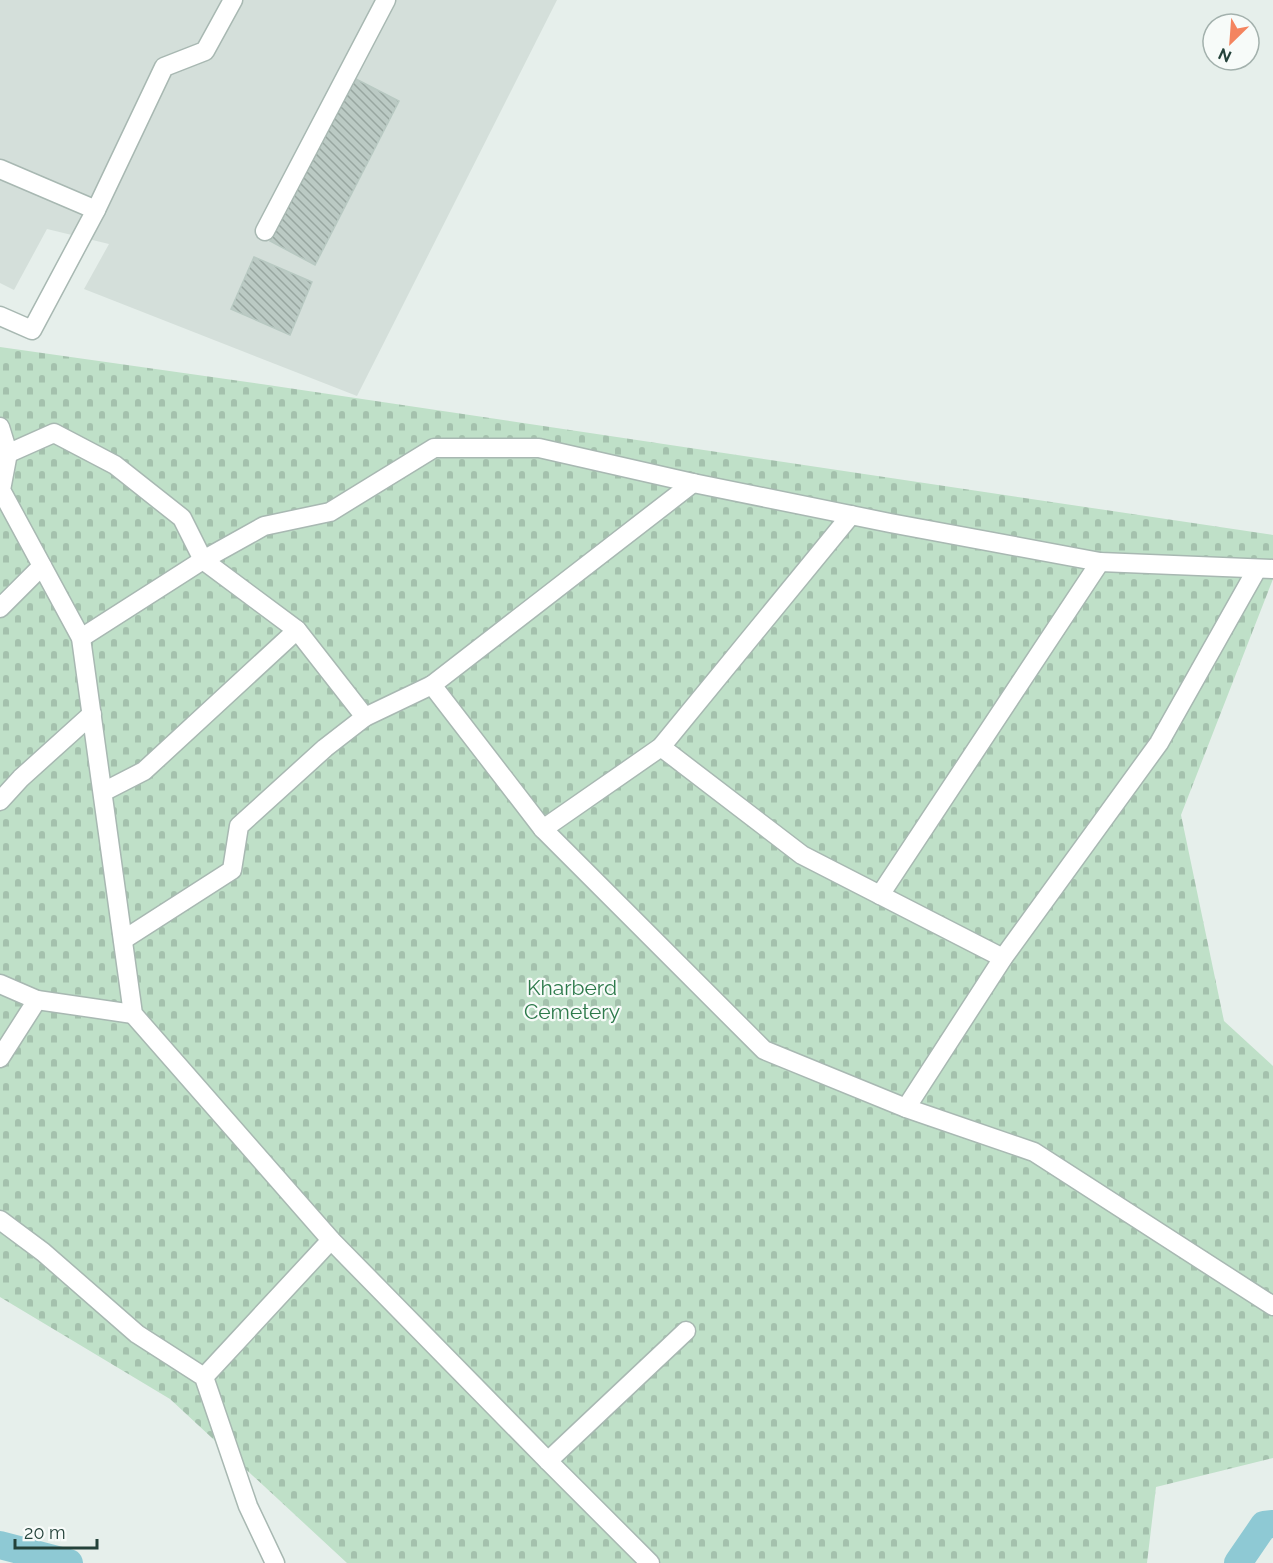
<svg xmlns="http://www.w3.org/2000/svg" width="1273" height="1563" font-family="Raleway,sans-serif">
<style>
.built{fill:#d4dfda}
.cemetery{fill:url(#cemetery-stones)}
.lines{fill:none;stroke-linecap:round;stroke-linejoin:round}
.canal{stroke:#8ec9d4;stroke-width:28}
.building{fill:url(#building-back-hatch);stroke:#b8c9c2;stroke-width:1.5}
.minor-casing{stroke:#a8b8b2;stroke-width:21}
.minor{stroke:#fff;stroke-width:18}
.labels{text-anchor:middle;stroke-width:4.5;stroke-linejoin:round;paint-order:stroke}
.park-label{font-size:21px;fill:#2d7a4b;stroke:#f7fbf9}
</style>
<defs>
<pattern id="cemetery-stones" width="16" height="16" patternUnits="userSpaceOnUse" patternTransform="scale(1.5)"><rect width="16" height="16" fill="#bfe0c8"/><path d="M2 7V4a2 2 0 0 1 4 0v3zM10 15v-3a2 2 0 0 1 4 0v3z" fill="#a4c1ad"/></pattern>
<pattern id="building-back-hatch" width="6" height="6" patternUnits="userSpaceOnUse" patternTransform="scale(1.5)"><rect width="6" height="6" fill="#bbcac4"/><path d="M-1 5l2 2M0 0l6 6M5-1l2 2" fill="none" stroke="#98a6a0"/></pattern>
</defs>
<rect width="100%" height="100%" fill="#e6efeb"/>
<path class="built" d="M0,0H557L357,396L84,289L109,244L47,229L14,290L0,283Z"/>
<path class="cemetery" d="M0,347L268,385L1273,535V579L1181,815L1224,1021L1273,1066V1458L1156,1487L1147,1563H347L170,1399L0,1297Z"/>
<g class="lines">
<g class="canal">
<path d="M0,1545L69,1563"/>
<path d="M1238,1563L1264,1525L1273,1524"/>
</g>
</g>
<g class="building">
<path d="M354,78L399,101L315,265L270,241Z"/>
<path d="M254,257L312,282L290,335L231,309Z"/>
</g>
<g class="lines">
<g class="minor-casing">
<g id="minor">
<path d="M0,169L96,210"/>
<path d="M265,231L386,0"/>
<path d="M0,316L32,330L96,210L164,67L205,51L233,0"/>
<path d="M0,427L8,453L1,490L81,638L133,1014L331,1240L548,1461L650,1563"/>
<path d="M0,457L54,433L115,465L182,518L203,560L297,630L365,717"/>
<path d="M0,608L42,566"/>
<path d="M81,638L203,560L264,526L330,512L434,448H539L693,483L890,523L1100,562L1273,569"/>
<path d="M432,685L543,829L764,1050L906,1108L1034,1152L1273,1306"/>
<path d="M661,747L802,855L1003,958"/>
<path d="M103,792L144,771L297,630"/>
<path d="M0,801L21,778L92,714"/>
<path d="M543,829L661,747L851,515"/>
<path d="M880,895L1100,562"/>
<path d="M123,940L232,870L239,826L325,748L365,717L432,685L693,483"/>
<path d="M0,984L37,1000L133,1014"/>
<path d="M0,1058L37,1000"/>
<path d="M906,1108L1003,958L1159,743L1257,569"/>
<path d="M0,1220L43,1252L137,1334L204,1377L248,1506L275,1563"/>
<path d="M204,1377L331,1240"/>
<path d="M548,1461L686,1331"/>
</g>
</g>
<use href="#minor" class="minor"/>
</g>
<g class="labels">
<g class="park-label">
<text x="572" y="995">Kharberd<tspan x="572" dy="24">Cemetery</tspan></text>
</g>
</g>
<g transform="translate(1231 42) rotate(205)"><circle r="28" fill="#f7fbf9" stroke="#a3b1ad" stroke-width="1.5"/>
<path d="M0-4.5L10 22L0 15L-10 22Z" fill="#f4845f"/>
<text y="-9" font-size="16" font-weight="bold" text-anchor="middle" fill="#24423a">N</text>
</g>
<path d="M15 1539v9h82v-9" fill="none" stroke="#24423a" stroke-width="3"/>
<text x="24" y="1539" font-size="18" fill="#24423a" stroke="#f7fbf9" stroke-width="4.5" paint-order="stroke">20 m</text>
</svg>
